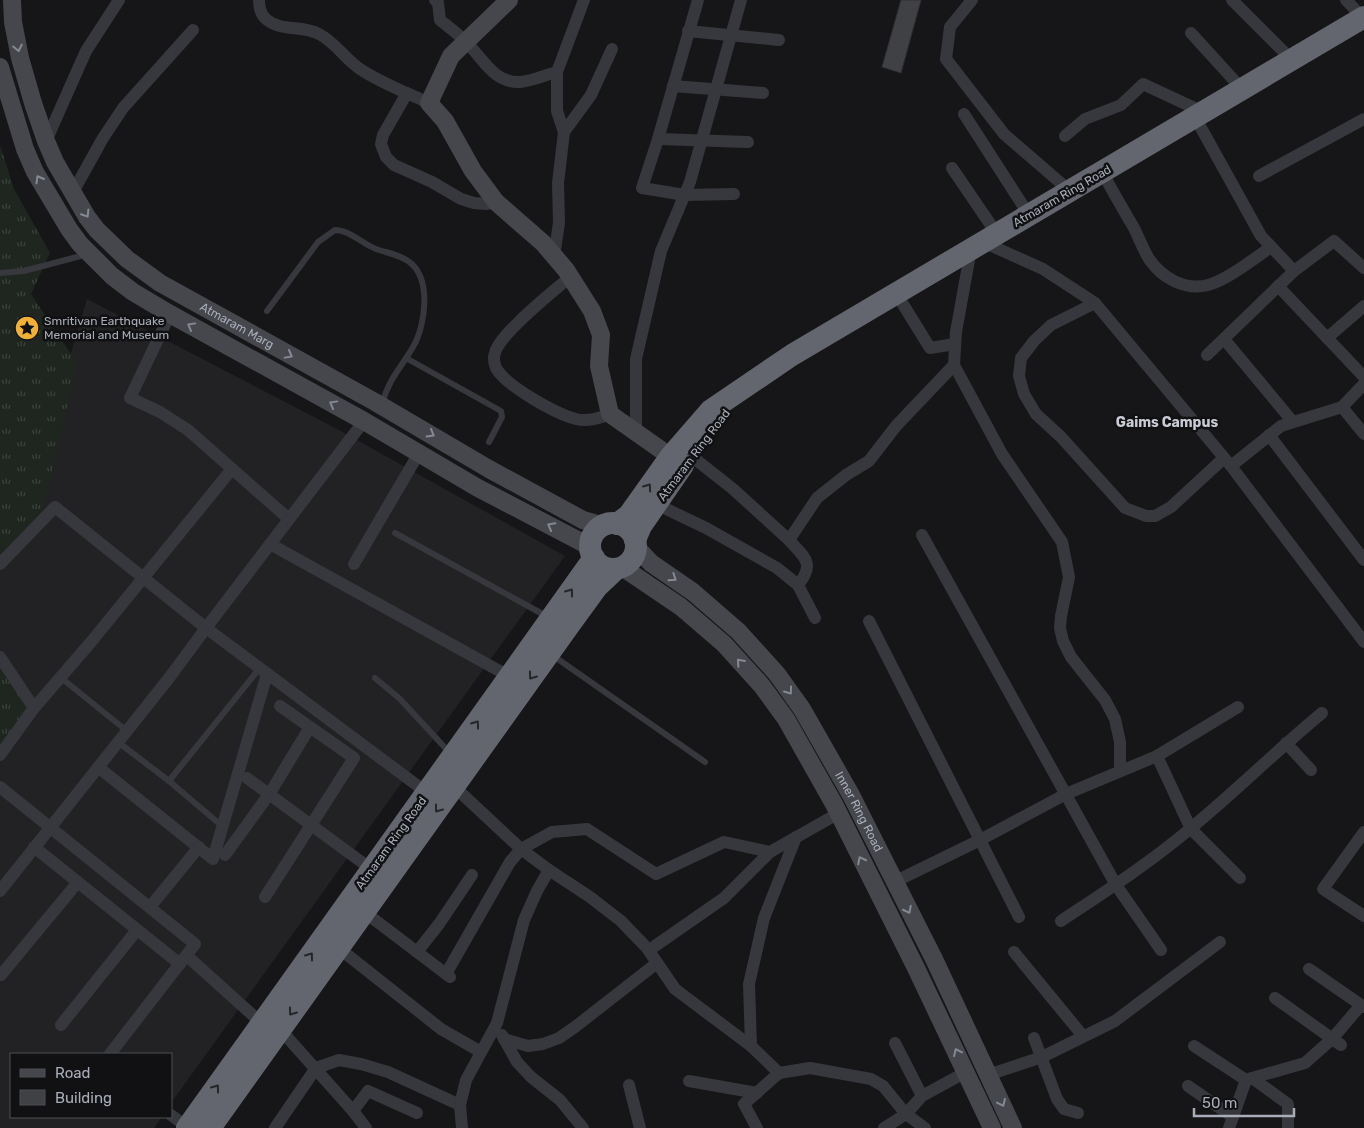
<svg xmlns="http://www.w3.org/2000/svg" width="1364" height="1128" font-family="Rubik,sans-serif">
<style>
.built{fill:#222225}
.grass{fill:url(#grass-tufts)}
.building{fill:#404145;stroke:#303034}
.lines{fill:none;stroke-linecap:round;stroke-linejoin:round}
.lane{stroke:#37383d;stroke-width:6}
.street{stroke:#37383d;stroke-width:12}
.secondary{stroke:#45474d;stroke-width:18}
.highway{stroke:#63666e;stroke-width:22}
.oneway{stroke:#858993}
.oneway2{stroke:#26262a}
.labels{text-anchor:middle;stroke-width:5;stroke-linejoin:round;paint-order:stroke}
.street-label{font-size:12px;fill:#a8adb8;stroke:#111113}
.poi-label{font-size:12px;fill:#a8adb8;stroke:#111113;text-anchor:start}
.neighbourhood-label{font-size:14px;font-weight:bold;fill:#c9ccd4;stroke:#111113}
</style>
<defs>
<pattern id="grass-tufts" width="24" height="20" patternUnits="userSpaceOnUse" patternTransform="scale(1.25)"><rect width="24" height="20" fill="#1e261f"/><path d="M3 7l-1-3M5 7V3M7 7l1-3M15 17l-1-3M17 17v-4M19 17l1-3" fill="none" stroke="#3c433d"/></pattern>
</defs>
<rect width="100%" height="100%" fill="#161618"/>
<path class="built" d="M87,299L339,430L565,556L171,1103V1054H11V1117H162L154,1128H0V560L37,513L71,353Z"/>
<g class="grass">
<path d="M0,145L14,189L50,253L31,294L77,363L43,511L0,568Z"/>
<path d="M0,650L34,708L0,752Z"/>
</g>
<path class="building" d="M901,0H921L901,73L882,67Z"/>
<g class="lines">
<g class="lane">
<path d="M0,273L24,271L88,254"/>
<path d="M267,311L318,242L335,230C350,230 362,244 376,249C387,253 398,254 408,261C432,277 426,325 413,347C401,368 389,378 382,404"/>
<path d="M406,358L501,411L502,417L489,442"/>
<path d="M395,533L548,617"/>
<path d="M552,655L705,762"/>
<path d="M60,677L127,731"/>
<path d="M375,678L400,699L449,752"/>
<path d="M118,742L169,781L222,826"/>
<path d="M169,781L259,669"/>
</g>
<g class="street">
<path d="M259,0C259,6 260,13 265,18C279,32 302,25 319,34C335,42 345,59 360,69C381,83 405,92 429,103"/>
<path d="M435,0L438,3L440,20C449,27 458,34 466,42C483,58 493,83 520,82C532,81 545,75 557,72"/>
<path d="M698,0L658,139L642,188L685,195L734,194"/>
<path d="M972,0L950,27L946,59L1004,134L1070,191"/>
<path d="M1232,0L1292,60"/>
<path d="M1346,0L1363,18"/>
<path d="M688,31L779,40"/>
<path d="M1191,33L1242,89"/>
<path d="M673,86L763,93"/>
<path d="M407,93L383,135L381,144L386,157L394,165L432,182L461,199L474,203L486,204L496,202"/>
<path d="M964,114L1029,215"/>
<path d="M1195,117L1261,236L1294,271"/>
<path d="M564,132L591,95L612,49"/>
<path d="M1065,136L1085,119L1121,105L1143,84L1203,112"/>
<path d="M658,139L748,142"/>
<path d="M46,141L86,51L119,0"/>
<path d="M952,168L997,234"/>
<path d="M1259,176L1364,119"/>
<path d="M1105,177C1114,194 1124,211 1134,228C1139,238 1143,249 1149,259C1162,278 1185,291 1208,285C1227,280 1255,258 1271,247"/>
<path d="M73,192L103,138L123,108L193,30"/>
<path d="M983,242L1043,269L1095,303L1231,466L1364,642"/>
<path d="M971,249L956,332L954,365L1002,454L1062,542L1069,577L1061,616L1060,628L1063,641L1071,657L1105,700L1115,719L1120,742V771"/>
<path d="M554,256L559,223L558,183L564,132L557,111V72L584,0"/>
<path d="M570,277C554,291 499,334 495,353C493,358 494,363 496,368C506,386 556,414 576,419C588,422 599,418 610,414"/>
<path d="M1278,286L1364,377"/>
<path d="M896,293L930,348L955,344"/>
<path d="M1095,303L1051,325L1034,341L1021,358L1019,376L1024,394L1036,414L1061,437L1125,508L1146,516H1155L1171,507L1224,458"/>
<path d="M170,314L130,398L160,412L188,430L289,519"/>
<path d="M1327,338L1364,306"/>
<path d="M1224,339L1293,422"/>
<path d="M1207,355L1294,271L1334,241L1364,268"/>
<path d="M1342,407L1364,434"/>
<path d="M636,432V359L661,251L690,182L741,0"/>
<path d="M1269,435L1364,560"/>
<path d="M690,455L733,489L789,540"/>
<path d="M1231,466L1281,426L1342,407L1364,384"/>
<path d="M656,504L706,528L777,568L798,585L815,618"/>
<path d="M922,535L1116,885L1161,950"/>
<path d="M270,544L505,674"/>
<path d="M0,564L55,507L206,628L422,789"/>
<path d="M354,564L419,453"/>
<path d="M798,585C816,563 804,557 789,540L817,498L846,475L869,461L896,426L954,365"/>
<path d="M869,621L1019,917"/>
<path d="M0,657L34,708"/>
<path d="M1286,743L1311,770"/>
<path d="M0,755L34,708L91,642L232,469"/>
<path d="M1157,756L1191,829L1240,878"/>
<path d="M98,767L213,859L267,674"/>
<path d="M247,778L367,866"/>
<path d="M0,787L195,944L110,1054"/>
<path d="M461,793L521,849L549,870L590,897L621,921L647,948L675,989L751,1046L779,1073L810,1068L871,1079L883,1086L906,1114L925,1128"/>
<path d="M1364,832L1323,889L1364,916"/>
<path d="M34,847L180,964"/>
<path d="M225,855L270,793L310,727"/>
<path d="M894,882L980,840L1066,794L1157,756L1238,707"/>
<path d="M0,891L169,678L206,628L364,421"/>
<path d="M265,897L354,758L280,706"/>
<path d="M150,907L199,847"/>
<path d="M371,917L450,977"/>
<path d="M1061,921C1106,891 1151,862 1191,828C1236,791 1277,750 1322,713"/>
<path d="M655,946L724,898L770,852"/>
<path d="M417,952L439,924L472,875"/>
<path d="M1014,952L1083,1036"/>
<path d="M345,953L441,1029L481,1052"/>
<path d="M187,956L257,1019"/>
<path d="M1309,969L1364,1007"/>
<path d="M446,974L510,862L521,849L552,832L587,829L656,874L724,842L770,852L839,813"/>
<path d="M1,975L78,882"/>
<path d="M1275,998L1341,1045"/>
<path d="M61,1025L137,930"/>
<path d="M502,1035L517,1062L531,1077L560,1100L583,1128"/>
<path d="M287,1037L353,1111L366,1128"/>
<path d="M1034,1038L1057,1099L1064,1109L1078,1113"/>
<path d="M504,1039L528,1046L543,1044L559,1038L575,1027L657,963"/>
<path d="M895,1043L922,1096"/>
<path d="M751,1046L749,984L764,918L796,837"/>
<path d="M1194,1046L1246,1080L1252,1078L1288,1104V1128"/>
<path d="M988,1075L1042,1057L1115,1021L1220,942"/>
<path d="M1252,1078L1305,1063L1332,1039L1361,1005"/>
<path d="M689,1081L757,1093"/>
<path d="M629,1085L640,1128"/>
<path d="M1188,1086L1233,1117"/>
<path d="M353,1111L368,1091L417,1113"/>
<path d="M171,1115L179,1121"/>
<path d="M275,1128L316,1068L339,1060L361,1064L388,1072L460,1105"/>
<path d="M462,1128L460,1105L466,1080L497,1023L524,920L537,891L549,870"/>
<path d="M757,1128L744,1104L779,1073"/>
<path d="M884,1128L906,1114L922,1096L966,1072"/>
<path d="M1229,1128L1246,1080"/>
</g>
<g class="secondary">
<path id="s1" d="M12,0L13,22L20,58L33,103L46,141L55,162L87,217L97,230L127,259L160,283L375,402L489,469L583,520L604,526"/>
<path d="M509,0L451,56L429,103L445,121L473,171L496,202L543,243L566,270L592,311L601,335L599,366L610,414L664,452"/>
<path d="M0,67L25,149L35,172L69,229L80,244L112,276L133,292L170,314L364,421L478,488L585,544L591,552"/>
<path id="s2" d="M636,547L651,563L693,592L738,631L777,674L802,709L851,795L934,959L1013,1128"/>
<path d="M622,567L681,607L724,644L762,686L786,719L834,804L916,968L992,1128"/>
</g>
<g class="highway">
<circle cx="613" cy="546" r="23"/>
<path d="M617,524L629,515L671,456L711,410L792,355L1364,17"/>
<path d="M635,540L641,526L683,465"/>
<path d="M187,1128L594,558"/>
<path d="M210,1128L570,624L597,587L616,569"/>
</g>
</g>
<defs><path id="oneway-chevron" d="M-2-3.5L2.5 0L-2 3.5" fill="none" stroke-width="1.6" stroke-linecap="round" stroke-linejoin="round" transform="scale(1.25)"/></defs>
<g class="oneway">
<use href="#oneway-chevron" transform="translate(18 48) rotate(78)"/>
<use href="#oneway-chevron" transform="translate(39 179) rotate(-120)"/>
<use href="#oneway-chevron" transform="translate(86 214) rotate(58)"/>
<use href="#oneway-chevron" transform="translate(191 326) rotate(-151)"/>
<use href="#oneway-chevron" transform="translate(289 355) rotate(29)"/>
<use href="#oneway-chevron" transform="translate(333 404) rotate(-151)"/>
<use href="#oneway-chevron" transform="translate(431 434) rotate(30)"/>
<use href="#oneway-chevron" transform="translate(551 526) rotate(-152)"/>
<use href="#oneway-chevron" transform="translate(673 578) rotate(34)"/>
<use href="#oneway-chevron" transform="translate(740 662) rotate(-132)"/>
<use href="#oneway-chevron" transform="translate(789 691) rotate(54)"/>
<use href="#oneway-chevron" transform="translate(861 860) rotate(-117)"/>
<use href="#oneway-chevron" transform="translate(908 910) rotate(63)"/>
<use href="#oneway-chevron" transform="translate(957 1052) rotate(-115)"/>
<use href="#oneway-chevron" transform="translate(1002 1103) rotate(65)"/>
</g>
<g class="oneway2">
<use href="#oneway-chevron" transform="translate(648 487) rotate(-55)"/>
<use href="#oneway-chevron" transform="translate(570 592) rotate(-54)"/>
<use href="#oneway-chevron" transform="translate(532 676) rotate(126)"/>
<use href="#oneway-chevron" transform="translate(476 724) rotate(-54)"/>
<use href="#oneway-chevron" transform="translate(438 809) rotate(126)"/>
<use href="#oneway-chevron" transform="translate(310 956) rotate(-54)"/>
<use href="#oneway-chevron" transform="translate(292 1012) rotate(126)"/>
<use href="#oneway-chevron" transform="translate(216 1088) rotate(-54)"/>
</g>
<defs>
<g id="sight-disc" transform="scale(1.25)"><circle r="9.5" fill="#f2b134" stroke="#111113"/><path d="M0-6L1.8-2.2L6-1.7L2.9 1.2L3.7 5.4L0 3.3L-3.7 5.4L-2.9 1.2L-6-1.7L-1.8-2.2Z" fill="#111"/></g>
</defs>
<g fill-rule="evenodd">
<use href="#sight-disc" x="27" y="328"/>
</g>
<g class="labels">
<g class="street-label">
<text transform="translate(1062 196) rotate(-30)" y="4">Atmaram Ring Road</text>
<text dy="4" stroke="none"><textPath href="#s1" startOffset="419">Atmaram Marg</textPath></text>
<text transform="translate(694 455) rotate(-53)" y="4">Atmaram Ring Road</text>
<text dy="4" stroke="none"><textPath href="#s2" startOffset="351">Inner Ring Road</textPath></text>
<text transform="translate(391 843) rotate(-54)" y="4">Atmaram Ring Road</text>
</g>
<g class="poi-label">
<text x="44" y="325">Smritivan Earthquake<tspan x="44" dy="14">Memorial and Museum</tspan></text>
</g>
<g class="neighbourhood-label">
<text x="1167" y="427">Gaims Campus</text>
</g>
</g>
<rect x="10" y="1053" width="162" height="65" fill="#111113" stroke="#4d4f55"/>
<rect x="20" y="1069" width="25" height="8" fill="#45474d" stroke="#4d4f55"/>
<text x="55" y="1078" font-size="15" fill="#a8adb8">Road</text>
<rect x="20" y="1090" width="25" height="15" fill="#404145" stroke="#4d4f55"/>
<text x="55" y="1103" font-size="15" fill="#a8adb8">Building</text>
<path d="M1194 1108v8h100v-8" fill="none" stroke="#a8adb8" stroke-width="2.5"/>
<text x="1202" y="1108" font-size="15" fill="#a8adb8" stroke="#111113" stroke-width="4" paint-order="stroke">50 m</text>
</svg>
